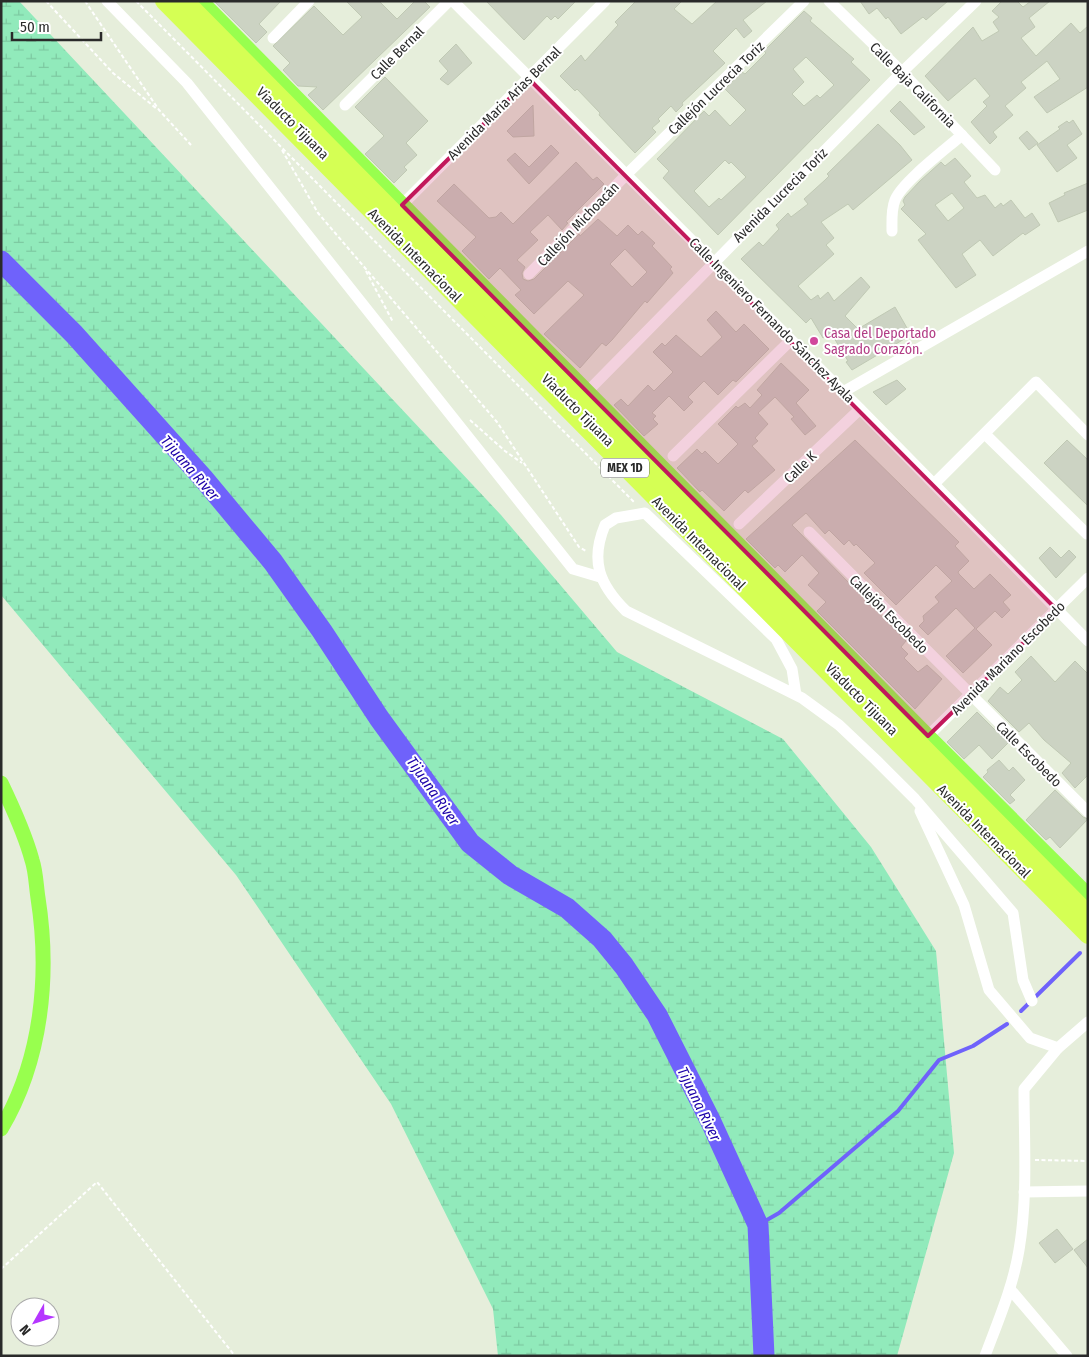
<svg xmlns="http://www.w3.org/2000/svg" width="1089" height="1357" font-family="'Fira Sans Condensed',sans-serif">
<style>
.wetland{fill:url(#wetland-marsh)}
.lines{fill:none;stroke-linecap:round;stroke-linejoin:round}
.stream{stroke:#6f62fb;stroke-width:4}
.river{stroke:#6f62fb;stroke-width:21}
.building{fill:#ccd3c3;stroke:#c0c9b4;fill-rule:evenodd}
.path{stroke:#fff;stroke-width:2;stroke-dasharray:4 2.5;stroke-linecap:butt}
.minor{stroke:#fff;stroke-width:11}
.major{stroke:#98ff4e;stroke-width:15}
.highway{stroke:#d5ff54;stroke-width:18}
.marked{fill:#c2185b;fill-opacity:0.2;stroke:#c2185b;stroke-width:4;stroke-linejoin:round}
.hotel-dot{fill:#d1479c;stroke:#fff;stroke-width:2}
.labels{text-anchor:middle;stroke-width:4;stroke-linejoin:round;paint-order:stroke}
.shield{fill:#fff;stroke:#6a6a6a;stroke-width:1}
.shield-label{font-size:12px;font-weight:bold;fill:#2a2a2a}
.street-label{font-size:14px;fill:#2a2a2a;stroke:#fff}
.hotel-label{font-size:14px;fill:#b23c85;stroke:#fff;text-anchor:start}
.water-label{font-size:15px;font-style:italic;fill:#1b00a8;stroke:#fff}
</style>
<defs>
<pattern id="wetland-marsh" width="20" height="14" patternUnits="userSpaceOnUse" patternTransform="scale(1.25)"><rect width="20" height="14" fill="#91eabb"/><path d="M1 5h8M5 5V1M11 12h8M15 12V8" fill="none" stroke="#7dc9a1"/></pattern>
</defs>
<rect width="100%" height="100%" fill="#e6eedb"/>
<path class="wetland" d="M1,1H19L501,515L617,652L783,739L871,847L936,951L954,1153L897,1356H498L493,1309L391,1104L236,875L1,595Z"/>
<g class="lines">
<g class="stream">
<path d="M1021,1011L1080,953"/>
<path d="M758,1225L779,1213L898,1111L939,1060L973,1046L1007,1024"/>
</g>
<path class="river" d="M1,261L74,334L203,478L273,562L322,631L379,718L470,843L510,875L567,908L602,939L624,966L657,1015L711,1122L758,1225L764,1356"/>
</g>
<g class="building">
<path d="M214,1H281L259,24L267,32L256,43Z"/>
<path d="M346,1H379L397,19L415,1H424L430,7L323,110L308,95L317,87L298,86L283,70L290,63L273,46L314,6L343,35L362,17Z"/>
<path d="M486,1H576L558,19L555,16L551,20L547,16L524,40Z"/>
<path d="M636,1H682L674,9L692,24L717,1H767L743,20L752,31L744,38L736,28L713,51L725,63L682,103L683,105L676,112L671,106L658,119L660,121L652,128L656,132L635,153L599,115L600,113L577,89L575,91L560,76L581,55L585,61L618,25L615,22Z"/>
<path d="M860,1H948L926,20L923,17L901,34L888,17L886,19L877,8L869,14Z"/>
<path d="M1002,1H1017L1023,7L1031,1H1050L1029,18L1035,27L1021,38L1036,56L1071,23L1080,33L1088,26V87L1047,113L1034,97L1060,79L1047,61L1021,82L1026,88L1005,106L1013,115L993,132L997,137L990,144L971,122L987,106L983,102L990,96L975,78L948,101L925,76L973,27L982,41L999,31L993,22L999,17L992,11Z"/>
<path d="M804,11L812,18L810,21L854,59L851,62L870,80L718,235L663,178L669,171L657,159L704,111L709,116L715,110L730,126L746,110L725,89L742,72L745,74L766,53L764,51ZM806,57L834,85L820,98L817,95L804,106L792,94L804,82L793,69ZM725,160L729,164L731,162L746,177L721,200L719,198L709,207L694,191Z"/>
<path d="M456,44L472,63L448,85L440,79L448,71L439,61Z"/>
<path d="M385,77L428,121L406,143L417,155L404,167L407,170L394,183L365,154L384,136L355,107Z"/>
<path d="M900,101L925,127L914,135L890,111Z"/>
<path d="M533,105L534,136L513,137L507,131Z"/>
<path d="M1073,120L1082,134L1067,145L1077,158L1057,172L1037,145L1060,129L1058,127L1067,121L1069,123Z"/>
<path d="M878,124L900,145L912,160L853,210L848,204L821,222L834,238L826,245L834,254L798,286L811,300L818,295L820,299L828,292L834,301L861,277L870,287L845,316L858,329L895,307L911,335L852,370L846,362L848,361L831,333L823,338L811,318L806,323L741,259L759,242L763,246L779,229L776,225L788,213L791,217L808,204L804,199L825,180L829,176L827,174Z"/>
<path d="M1027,131L1038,143L1029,150L1019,138Z"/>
<path d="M551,145L559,153L529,184L507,160L515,153L529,167Z"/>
<path d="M955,158L971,176L964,182L977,198L985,195L995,208L1001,203L1003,206L1011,200L1025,218L1032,213L1040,225L1025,235L1023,233L993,256L980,240L962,254L976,275L956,288L918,240L926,234L901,209L905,205L903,201L905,197L920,181L941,162L945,166ZM952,193L964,208L948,221L935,205Z"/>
<path d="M576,162L593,180L597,177L604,184L566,222L568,223L562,230L548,215L530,232L538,240L517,260L525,267L522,273L523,279L528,281L534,279L579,234L580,236L598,219L617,236L628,225L638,235L642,231L655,243L652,246L672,267L670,269L673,273L647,303L645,301L612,340L606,346L602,343L580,368L544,334L584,295L568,281L534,314L515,295L521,290L500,268L489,279L462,251L476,237L437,201L454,184L489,218L496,217L501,212L513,224ZM625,249L647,272L632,287L610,264Z"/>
<path d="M1088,183V210L1058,222L1049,203L1065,195L1064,193Z"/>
<path d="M716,311L736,332L744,324L769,349L736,382L733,380L718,395L704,381L688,397L693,402L684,411L669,396L652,413L656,416L653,419L658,424L644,436L614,405L621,399L628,406L648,385L654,391L673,372L653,352L662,343L665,346L676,335L701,357L722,337L707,320Z"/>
<path d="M781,363L809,390L796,403L816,426L805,435L791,419L794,417L775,397L758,413L768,424L755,438L758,441L752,446L775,470L748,493L745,490L724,511L702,490L700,492L677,468L697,449L702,454L705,451L718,464L738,444L718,424L736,406L738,408L745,403L750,408L762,395L757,390Z"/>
<path d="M897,380L906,389L886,405L873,392Z"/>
<path d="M855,440L959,542L955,546L969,561L958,572L959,574L974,589L990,574L1011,595L1003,602L1010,610L1002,618L995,611L976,629L992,645L963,673L946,656L975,628L956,608L928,635L919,626L924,621L923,616L939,602L935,597L952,581L936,565L896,605L864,573L875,563L856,544L854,546L849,540L844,545L829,530L825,534L806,513L792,525L906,641L901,647L908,654L904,658L918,672L927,665L942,679L915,709L817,611L826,602L808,585L819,573L802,555L785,572L778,565L775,568L746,539Z"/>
<path d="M1067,440L1088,460V506L1044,463Z"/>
<path d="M1050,547L1061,558L1069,550L1076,557L1056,578L1039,558Z"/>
<path d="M1031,656L1055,682L1075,661L1088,674V775L1075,788L1062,773L1071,763L1044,740L1029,723L1019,732L988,701L1000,687L1008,694L1022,680L1015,672Z"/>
<path d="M977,712L1008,743L992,759L979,745L964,759L947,742Z"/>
<path d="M999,760L1009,771L1013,767L1025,780L1010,795L1015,800L1010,804L983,777L988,772L987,770Z"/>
<path d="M1055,790L1083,817L1088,819L1060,848L1050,837L1046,840L1026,820Z"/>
<path d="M1057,1229L1073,1249L1055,1263L1039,1243Z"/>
<path d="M1088,1239V1268L1074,1250Z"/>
</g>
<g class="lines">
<g class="path">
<path d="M46,1L113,73L157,109"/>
<path d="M85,1L159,110L191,145"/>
<path d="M136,1L635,503"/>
<path d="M282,150L318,213L497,422L579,547L586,551"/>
<path d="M366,271L393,322"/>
<path d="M470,420L505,451L522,463"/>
<path d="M1035,1160L1088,1161"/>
<path d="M1,1269L97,1182L235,1356"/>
</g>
<g class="minor">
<path d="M107,1L187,83L573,569L600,577"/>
<path d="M453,1L860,409L1088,641"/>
<path d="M829,1L902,72L995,170"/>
<path d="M273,38L309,1"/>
<path d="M345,105L449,1"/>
<path d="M402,205L605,1"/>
<path d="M892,231C892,221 891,210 895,200C902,182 946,149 962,135"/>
<path d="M529,274L627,174L804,1"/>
<path d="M587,392L902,72L976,1"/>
<path d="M843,392L1088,251"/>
<path d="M985,434L1087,534"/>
<path d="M673,456L791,340"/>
<path d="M934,484L1036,382L1088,435"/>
<path d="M739,524L860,409"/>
<path d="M809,532L1088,812"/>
<path d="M796,695L792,669L776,639L645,513L616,518L605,525C590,561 599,584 626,611L802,698L839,725L876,760L915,799L1013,913L1023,980L1032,1001"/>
<path d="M928,736L1088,578"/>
<path d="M920,811L964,905L989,990L1030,1038L1058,1048L1024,1089C1024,1142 1028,1197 1019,1250C1013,1287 998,1321 985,1356"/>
<path d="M1058,1048L1088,1022"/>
<path d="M1024,1192L1088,1191"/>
<path d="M1010,1289L1067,1356"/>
</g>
<g class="major">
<path d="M201,1L928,736L1088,895"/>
<path d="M1,783C13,808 25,834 32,860C36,872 36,885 38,898C50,975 42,1060 1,1129"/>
</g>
<g class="highway">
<path d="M164,1L1088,935"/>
<path d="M185,1L1088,914"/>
</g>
</g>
<path class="marked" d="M529,79L1057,610L928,736L402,205Z"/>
<circle class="hotel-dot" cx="814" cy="341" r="5"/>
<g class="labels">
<rect class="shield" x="601" y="458.5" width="48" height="19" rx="4"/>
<g class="shield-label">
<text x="625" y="472">MEX 1D</text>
</g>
<g class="street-label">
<text transform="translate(397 53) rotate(-45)" y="5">Calle Bernal</text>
<text transform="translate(913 85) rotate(45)" y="5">Calle Baja California</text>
<text transform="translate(716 88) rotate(-44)" y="5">Callejón Lucrecia Toriz</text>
<text transform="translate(504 103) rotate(-45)" y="5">Avenida Maria Arias Bernal</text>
<text transform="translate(293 123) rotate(45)" y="5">Viaducto Tijuana</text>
<text transform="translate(780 195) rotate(-45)" y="5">Avenida Lucrecia Toriz</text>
<text transform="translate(578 224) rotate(-46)" y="5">Callejón Michoacán</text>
<text transform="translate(415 255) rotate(45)" y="5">Avenida Internacional</text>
<text transform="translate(772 320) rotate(45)" y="5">Calle Ingeniero Fernando Sánchez Ayala</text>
<text transform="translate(578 410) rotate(45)" y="5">Viaducto Tijuana</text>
<text transform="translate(800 467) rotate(-44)" y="5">Calle K</text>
<text transform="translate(699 543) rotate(45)" y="5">Avenida Internacional</text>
<text transform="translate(889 614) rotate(45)" y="5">Callejón Escobedo</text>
<text transform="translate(1008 658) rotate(-45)" y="5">Avenida Mariano Escobedo</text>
<text transform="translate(862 699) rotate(45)" y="5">Viaducto Tijuana</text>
<text transform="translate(1029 754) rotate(45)" y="5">Calle Escobedo</text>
<text transform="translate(984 831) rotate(45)" y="5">Avenida Internacional</text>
</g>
<g class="hotel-label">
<text x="824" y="338">Casa del Deportado<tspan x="824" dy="16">Sagrado Corazón.</tspan></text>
</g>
<g class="water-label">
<text transform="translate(190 468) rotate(49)" y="5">Tijuana River</text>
<text transform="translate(433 791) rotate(55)" y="5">Tijuana River</text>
<text transform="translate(699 1104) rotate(64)" y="5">Tijuana River</text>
</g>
</g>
<rect width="1089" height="1357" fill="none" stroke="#2a2a2a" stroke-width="5"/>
<g transform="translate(35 1322) rotate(231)"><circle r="24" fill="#ffffff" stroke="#aaaaaa"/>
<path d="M0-4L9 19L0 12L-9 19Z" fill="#b536ff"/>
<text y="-8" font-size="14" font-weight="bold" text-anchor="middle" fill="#2a2a2a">N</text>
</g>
<path d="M12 32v8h89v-8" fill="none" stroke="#2a2a2a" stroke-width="2.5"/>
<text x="20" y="32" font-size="15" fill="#2a2a2a" stroke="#ffffff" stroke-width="4" paint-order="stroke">50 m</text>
</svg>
